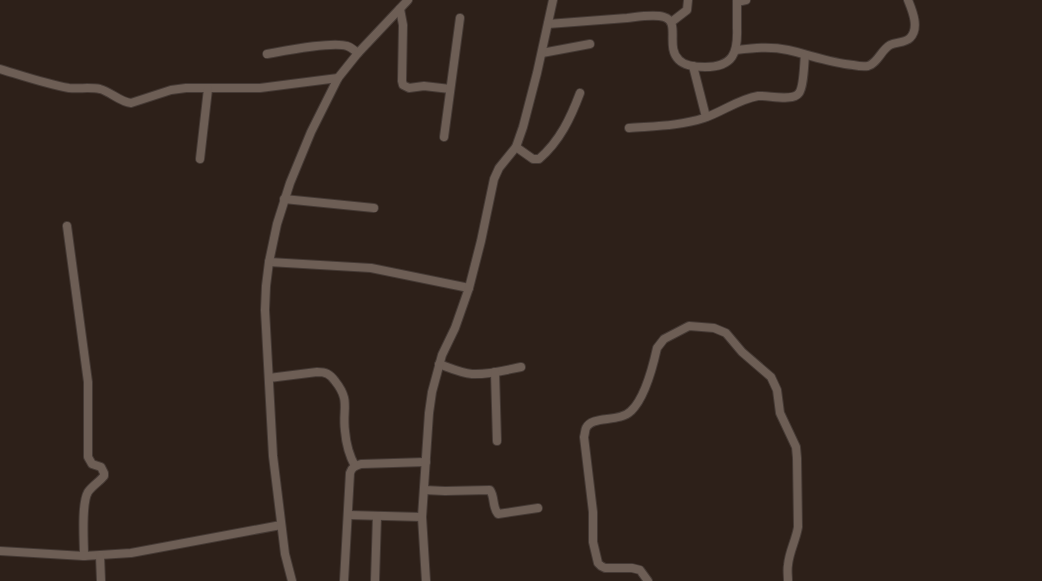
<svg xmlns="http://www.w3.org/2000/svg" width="1042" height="581" font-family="'Alegreya Sans',sans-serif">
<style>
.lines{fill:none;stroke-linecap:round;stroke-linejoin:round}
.street-casing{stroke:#453a35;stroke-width:10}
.street{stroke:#6d5e55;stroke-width:8}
</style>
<rect width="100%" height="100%" fill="#2d2019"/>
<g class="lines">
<g class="street-casing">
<g id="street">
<path d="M737,2L746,0"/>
<path d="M400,9L403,25L402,81L403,85L409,88L424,86L450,89"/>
<path d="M674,20L687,10L688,0"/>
<path d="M548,24C574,22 601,20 627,18C637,17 654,14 664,17C681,22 665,47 679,60C685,66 696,67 705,67C733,67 738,53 737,28C737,18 737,9 737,0"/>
<path d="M736,50C753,48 770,46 788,50C810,55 831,63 853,65C858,66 863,67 868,66C878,63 881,50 890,45C896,42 905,43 910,38C920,28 912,10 908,0"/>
<path d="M542,53L590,44"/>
<path d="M267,54C284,51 333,41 347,46C351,47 355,51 358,53"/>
<path d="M693,66L706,117"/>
<path d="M0,69C23,76 46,84 69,88C79,89 90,87 100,89C111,92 120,102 131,103L171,90L186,88H260L338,78"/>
<path d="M629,128C654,126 680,126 704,118C722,112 739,99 758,96C768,95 793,102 799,93C804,87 804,63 805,55"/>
<path d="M444,137L460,18"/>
<path d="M516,147L533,159H539C560,141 571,117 580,93"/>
<path d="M200,159L208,89"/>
<path d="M284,199L374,208"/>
<path d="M67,226L88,382V457L92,464L101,467L104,473V476C99,482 92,486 88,492C81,504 84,541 84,556"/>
<path d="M269,262L371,268L469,288"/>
<path d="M439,364C450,368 461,373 472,374C488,375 506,370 521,367"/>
<path d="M495,372L497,441"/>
<path d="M269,378L317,372C326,372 330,374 335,381C351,401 342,408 345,431C346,443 349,455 355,466"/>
<path d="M424,490L445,491L490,490C495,497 492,507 498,514L538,508"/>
<path d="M348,515L422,517"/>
<path d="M0,551L84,556L131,553L281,525"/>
<path d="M100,556L101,581"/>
<path d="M292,581L285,554L273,456L265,310L266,286L269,262L277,224L290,183L311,132L338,78L358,53L408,0"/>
<path d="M344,581L350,473C352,467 355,466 361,464L426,462"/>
<path d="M375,581L377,516"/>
<path d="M426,581L422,517L429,413L432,392L442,355L455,328L469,288L481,241L494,179L499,168L516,147L523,127L537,73L553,0"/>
<path d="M648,581L640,570L632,568H605L601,566L598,563L593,542V512L584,437C585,434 585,430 586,428C592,415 619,423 631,411C645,398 653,366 657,348L664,339L689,326L714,328L726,333L742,352L771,377L777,390L780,413L796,447L797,458L798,527C796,540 789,552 788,565C787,570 788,576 788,581"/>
</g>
</g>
<use href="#street" class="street"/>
</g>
</svg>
